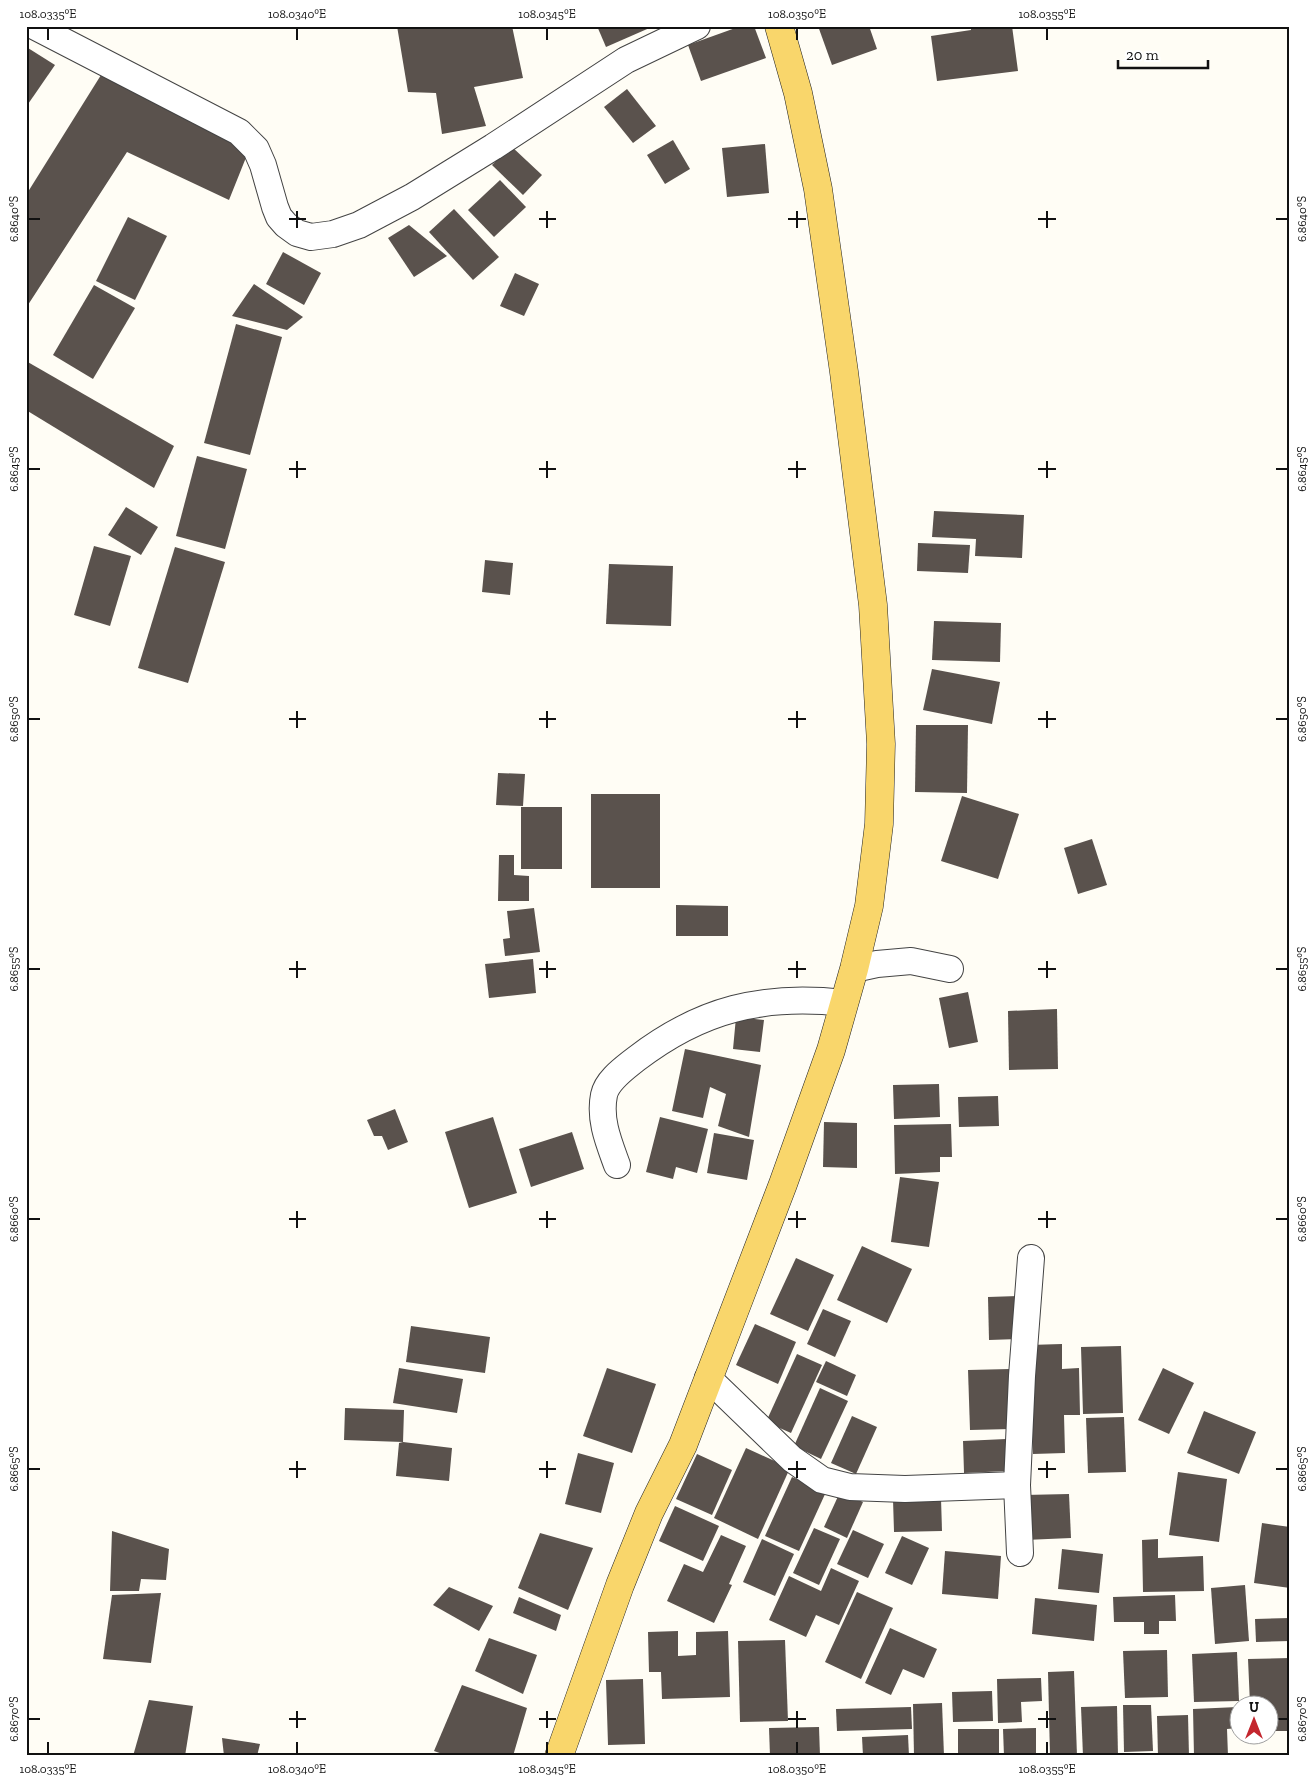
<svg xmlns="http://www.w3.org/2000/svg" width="1316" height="1782" font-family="'Zilla Slab',serif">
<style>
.building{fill:#5a524d}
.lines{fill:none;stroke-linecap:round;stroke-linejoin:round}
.street-casing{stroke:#444;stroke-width:28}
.primary-casing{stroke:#222;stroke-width:29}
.street{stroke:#fff;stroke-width:26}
.primary{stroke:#f9d66b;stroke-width:28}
.ticks{fill:none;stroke:#111;stroke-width:2}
.neatline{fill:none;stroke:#111;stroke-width:2}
.ticks-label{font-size:12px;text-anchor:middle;fill:#111}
</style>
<rect width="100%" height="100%" fill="#fffdf5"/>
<g class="building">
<path d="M397,26H512L523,78L474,87L486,126L442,134L436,93L408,92Z"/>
<path d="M597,26H654L606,47Z"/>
<path d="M741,26H754L766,58L701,81L688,45Z"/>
<path d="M818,26H869L877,49L832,65Z"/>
<path d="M971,26H1012L1018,71L937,81L931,36L971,30Z"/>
<path d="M28,48L55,65L26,107V50Z"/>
<path d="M101,75L249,150L229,200L127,152L26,308V195Z"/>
<path d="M627,89L656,126L633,143L604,107Z"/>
<path d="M673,140L690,169L665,184L647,155Z"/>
<path d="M765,144L769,193L727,197L722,148Z"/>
<path d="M511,146L542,175L523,195L492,165Z"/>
<path d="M500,180L526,207L494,237L468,210Z"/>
<path d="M454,209L499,257L473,280L429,232Z"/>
<path d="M128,217L167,236L135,300L96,281Z"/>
<path d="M409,225L447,256L414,277L388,238Z"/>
<path d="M283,252L321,273L304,305L266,284Z"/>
<path d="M515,273L539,284L524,316L500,306Z"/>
<path d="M254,284L303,317L287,330L232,316Z"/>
<path d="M94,285L135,308L93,379L53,355Z"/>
<path d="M236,324L282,337L250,455L204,443Z"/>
<path d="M26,361L174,446L154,488L26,410Z"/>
<path d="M197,456L247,469L225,549L176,536Z"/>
<path d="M126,507L158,527L141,555L108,535Z"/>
<path d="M934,511L1024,515L1022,558L975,556L976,539L932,537Z"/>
<path d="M918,543L970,545L968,573L917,571Z"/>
<path d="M94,546L131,556L110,626L74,615Z"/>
<path d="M175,547L225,562L188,683L138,668Z"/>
<path d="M485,560L513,563L510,595L482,592Z"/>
<path d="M609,564L673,566L671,626L606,624Z"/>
<path d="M934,621L1001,623L1000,662L932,660Z"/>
<path d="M932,669L1000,682L992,724L923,710Z"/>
<path d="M916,725H968L967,793L915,792Z"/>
<path d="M498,773L525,774L523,806L496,805Z"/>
<rect x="591" y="794" width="69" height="94"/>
<path d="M962,796L1019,814L998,879L941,861Z"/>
<rect x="521" y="807" width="41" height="62"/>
<path d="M1092,839L1107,885L1078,894L1064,848Z"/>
<path d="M499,855H514V875L529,876V901H498Z"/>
<path d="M676,905L728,906V936H676Z"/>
<path d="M534,908L540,952L505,956L503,939L510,938L507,911Z"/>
<path d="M533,959L536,993L489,998L485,964Z"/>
<path d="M968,992L978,1042L949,1048L939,998Z"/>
<path d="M1057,1009L1058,1069L1009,1070L1008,1011Z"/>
<path d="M736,1017L764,1020L760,1052L733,1049Z"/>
<path d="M685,1049L761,1065L749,1137L718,1126L726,1094L710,1087L703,1118L672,1111Z"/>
<path d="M939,1084L940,1117L894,1119L893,1085Z"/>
<path d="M998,1096L999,1126L959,1127L958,1097Z"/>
<path d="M395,1109L408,1142L388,1150L382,1136H374L367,1120Z"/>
<path d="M493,1117L517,1193L469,1208L445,1132Z"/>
<path d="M660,1117L708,1129L697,1173L676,1167L673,1179L646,1172Z"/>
<path d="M824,1122L857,1123V1168L823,1167Z"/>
<path d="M951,1124L952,1157H940V1172L895,1174L894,1125Z"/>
<path d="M572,1132L584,1169L531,1187L519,1149Z"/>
<path d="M714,1133L754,1140L747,1180L707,1173Z"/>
<path d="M900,1177L939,1182L929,1247L891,1242Z"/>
<path d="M862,1246L912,1269L887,1323L837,1300Z"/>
<path d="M796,1258L834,1275L808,1331L770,1314Z"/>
<path d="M1020,1296L1021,1339L989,1340L988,1297Z"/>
<path d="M823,1309L851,1321L835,1357L807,1344Z"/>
<path d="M755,1324L796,1342L778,1384L736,1365Z"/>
<path d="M411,1326L490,1337L485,1373L406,1362Z"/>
<path d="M1062,1344V1369L1079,1368L1080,1415H1064L1065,1453L1033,1454L1029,1345Z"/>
<path d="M1121,1346L1123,1413L1083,1414L1081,1347Z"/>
<path d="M797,1354L822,1365L791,1433L766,1422Z"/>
<path d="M826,1361L856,1375L847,1396L816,1382Z"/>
<path d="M399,1368L463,1379L457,1413L393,1403Z"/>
<path d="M607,1368L656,1384L632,1453L583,1436Z"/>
<path d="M1163,1368L1194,1383L1169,1434L1138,1420Z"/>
<path d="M1010,1369L1011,1429L970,1430L968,1370Z"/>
<path d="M820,1388L848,1401L821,1459L794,1446Z"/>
<path d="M345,1408L404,1410L403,1442L344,1440Z"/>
<path d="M1204,1411L1256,1432L1239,1474L1187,1453Z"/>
<path d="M852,1416L877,1427L856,1474L831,1463Z"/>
<path d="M1124,1417L1126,1472L1088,1473L1086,1418Z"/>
<path d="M1006,1439L1007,1471L964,1473L963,1441Z"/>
<path d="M403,1442L452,1448L449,1481L396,1476L399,1443Z"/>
<path d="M746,1448L790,1468L758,1539L714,1518Z"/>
<path d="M578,1453L614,1463L601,1513L565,1504Z"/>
<path d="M697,1454L732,1470L712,1515L676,1499Z"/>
<path d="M1178,1472L1227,1479L1219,1542L1169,1535Z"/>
<path d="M792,1477L826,1492L799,1551L765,1536Z"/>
<path d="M840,1492L863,1502L847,1538L824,1527Z"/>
<path d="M1069,1494L1071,1538L1025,1540L1024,1495Z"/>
<path d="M941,1499L942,1531L894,1532L893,1500Z"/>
<path d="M675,1506L719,1526L703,1561L659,1541Z"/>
<path d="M1262,1523L1290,1527V1588L1254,1583Z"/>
<path d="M814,1528L840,1539L819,1585L793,1573Z"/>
<path d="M853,1530L884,1544L868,1578L837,1564Z"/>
<path d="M112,1531L169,1549L166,1580L141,1579L139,1591H110Z"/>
<path d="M540,1533L593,1548L568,1610L518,1588Z"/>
<path d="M721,1535L746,1546L729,1584L732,1585L714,1623L667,1601L684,1564L703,1572Z"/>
<path d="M902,1536L929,1548L912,1585L885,1573Z"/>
<path d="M762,1539L794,1554L775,1596L743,1582Z"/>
<path d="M1158,1539V1558L1203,1556L1204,1591L1143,1592L1142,1540Z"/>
<path d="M1062,1549L1103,1554L1099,1593L1058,1589Z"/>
<path d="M945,1551L1001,1556L998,1599L942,1594Z"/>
<path d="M831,1568L859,1581L839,1625L816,1615L806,1637L769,1620L789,1576L821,1591Z"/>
<path d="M1245,1585L1249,1641L1215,1644L1211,1588Z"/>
<path d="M449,1587L493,1606L479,1631L433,1605Z"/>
<path d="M857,1592L893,1608L861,1679L825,1662Z"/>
<path d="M161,1593L151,1663L103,1659L112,1595Z"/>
<path d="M1175,1595L1176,1621H1159V1634H1144V1622H1114L1113,1597Z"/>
<path d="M519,1597L561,1615L556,1631L513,1613Z"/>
<path d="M1035,1598L1097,1605L1094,1641L1032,1634Z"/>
<path d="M1290,1618V1641L1256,1642L1255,1619Z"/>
<path d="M890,1628L937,1649L924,1678L903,1669L891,1695L865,1683Z"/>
<path d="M678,1631V1656L696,1655V1632L728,1631L730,1697L662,1699L661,1672H649L648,1632Z"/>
<path d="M489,1638L537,1655L523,1694L475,1671Z"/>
<path d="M785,1640L788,1721L740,1722L738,1641Z"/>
<path d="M1167,1650L1168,1697L1125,1698L1123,1651Z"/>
<path d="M1237,1652L1239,1701L1194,1702L1192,1654Z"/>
<path d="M1290,1658V1731H1268V1704H1250L1248,1659Z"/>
<path d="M1074,1671L1077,1756H1050L1048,1672Z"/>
<path d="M1041,1678L1042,1701L1021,1702L1022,1722L998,1723L997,1679Z"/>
<path d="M643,1679L645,1744L608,1745L606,1680Z"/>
<path d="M462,1685L527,1708L513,1756H448L434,1751Z"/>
<path d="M992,1691L993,1721L953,1722L952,1692Z"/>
<path d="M149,1700L193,1706L185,1756H133Z"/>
<path d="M942,1703L944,1756H914L913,1704Z"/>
<path d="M1123,1705H1151L1153,1751L1124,1752Z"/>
<path d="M1117,1706L1118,1756H1083L1081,1707Z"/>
<path d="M911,1707L912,1729L837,1731L836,1709Z"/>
<path d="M1238,1707V1728L1227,1729L1228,1756H1194L1193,1709Z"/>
<path d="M1188,1715L1189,1756H1158L1157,1716Z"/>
<path d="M819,1727L820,1756H770L769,1728Z"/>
<path d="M1036,1728V1756H1004L1003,1729Z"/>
<rect x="958" y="1729" width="41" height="27"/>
<path d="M908,1735L909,1756H863L862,1737Z"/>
<path d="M222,1738L260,1744L257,1756H224Z"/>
</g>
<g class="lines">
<g class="street-casing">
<g id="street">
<path d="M34,26L239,132L256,149L263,165L275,207L279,217L286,225L297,233L311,237L333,234L359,225L412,197L493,147L626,60L697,26"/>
<path d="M854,969L877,964L911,961L950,969"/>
<path d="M617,1165C609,1143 599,1120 604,1095C607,1080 625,1068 636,1059C701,1009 763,994 844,1003"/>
<path d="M708,1378L792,1459L822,1480L850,1487L905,1489L1017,1485"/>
<path d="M1020,1553L1017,1485L1022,1376L1031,1258"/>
</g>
</g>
<g class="primary-casing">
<path id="primary" d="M559,1756L620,1585L649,1513L683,1445L783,1184L831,1050L854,969L869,906L879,824L881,744L873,605L844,372L818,189L798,93L779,26"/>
</g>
<use href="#street" class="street"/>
<use href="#primary" class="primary"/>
</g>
<path class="ticks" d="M48,28V40M297,28V40M547,28V40M797,28V40M1047,28V40M297,211V228M547,211V228M797,211V228M1047,211V228M28,219H40M289,219H306M539,219H556M788,219H806M1038,219H1056M1276,219H1288M297,461V478M547,461V478M797,461V478M1047,461V478M28,469H40M289,469H306M539,469H556M788,469H806M1038,469H1056M1276,469H1288M297,711V728M547,711V728M797,711V728M1047,711V728M28,719H40M289,719H306M539,719H556M788,719H806M1038,719H1056M1276,719H1288M297,961V978M547,961V978M797,961V978M1047,961V978M28,969H40M289,969H306M539,969H556M788,969H806M1038,969H1056M1276,969H1288M297,1211V1228M547,1211V1228M797,1211V1228M1047,1211V1228M28,1219H40M289,1219H306M539,1219H556M788,1219H806M1038,1219H1056M1276,1219H1288M297,1461V1478M547,1461V1478M797,1461V1478M1047,1461V1478M28,1469H40M289,1469H306M539,1469H556M788,1469H806M1038,1469H1056M1276,1469H1288M297,1711V1728M547,1711V1728M797,1711V1728M1047,1711V1728M28,1719H40M289,1719H306M539,1719H556M788,1719H806M1038,1719H1056M1276,1719H1288M48,1742V1754M297,1742V1754M547,1742V1754M797,1742V1754M1047,1742V1754"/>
<rect width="1316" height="1782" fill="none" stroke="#ffffff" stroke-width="55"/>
<g transform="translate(1254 1720)"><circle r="24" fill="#ffffff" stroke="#a0a0a0"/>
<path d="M0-4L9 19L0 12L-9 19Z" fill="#c4262e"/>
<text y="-8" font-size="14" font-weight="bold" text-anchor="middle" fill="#111111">U</text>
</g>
<path d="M1118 60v8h90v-8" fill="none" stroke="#111111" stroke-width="2.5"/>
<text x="1126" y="60" font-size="15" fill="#111111" stroke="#ffffff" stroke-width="4" paint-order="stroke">20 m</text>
<rect x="28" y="28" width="1260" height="1726" class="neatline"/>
<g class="ticks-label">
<text x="48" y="18">108.0335°E</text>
<text x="297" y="18">108.0340°E</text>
<text x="547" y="18">108.0345°E</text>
<text x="797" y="18">108.0350°E</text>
<text x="1047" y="18">108.0355°E</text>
<text transform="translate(14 219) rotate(-90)" y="4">6.8640°S</text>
<text transform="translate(1302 219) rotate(-90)" y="4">6.8640°S</text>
<text transform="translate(14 469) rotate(-90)" y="4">6.8645°S</text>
<text transform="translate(1302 469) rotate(-90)" y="4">6.8645°S</text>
<text transform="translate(14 719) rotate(-90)" y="4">6.8650°S</text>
<text transform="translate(1302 719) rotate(-90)" y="4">6.8650°S</text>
<text transform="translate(14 969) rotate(-90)" y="4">6.8655°S</text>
<text transform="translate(1302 969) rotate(-90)" y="4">6.8655°S</text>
<text transform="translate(14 1219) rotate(-90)" y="4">6.8660°S</text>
<text transform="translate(1302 1219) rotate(-90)" y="4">6.8660°S</text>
<text transform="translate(14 1469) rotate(-90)" y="4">6.8665°S</text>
<text transform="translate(1302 1469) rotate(-90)" y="4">6.8665°S</text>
<text transform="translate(14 1719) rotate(-90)" y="4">6.8670°S</text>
<text transform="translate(1302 1719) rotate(-90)" y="4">6.8670°S</text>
<text x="48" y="1773">108.0335°E</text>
<text x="297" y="1773">108.0340°E</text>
<text x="547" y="1773">108.0345°E</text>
<text x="797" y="1773">108.0350°E</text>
<text x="1047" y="1773">108.0355°E</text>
</g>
</svg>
